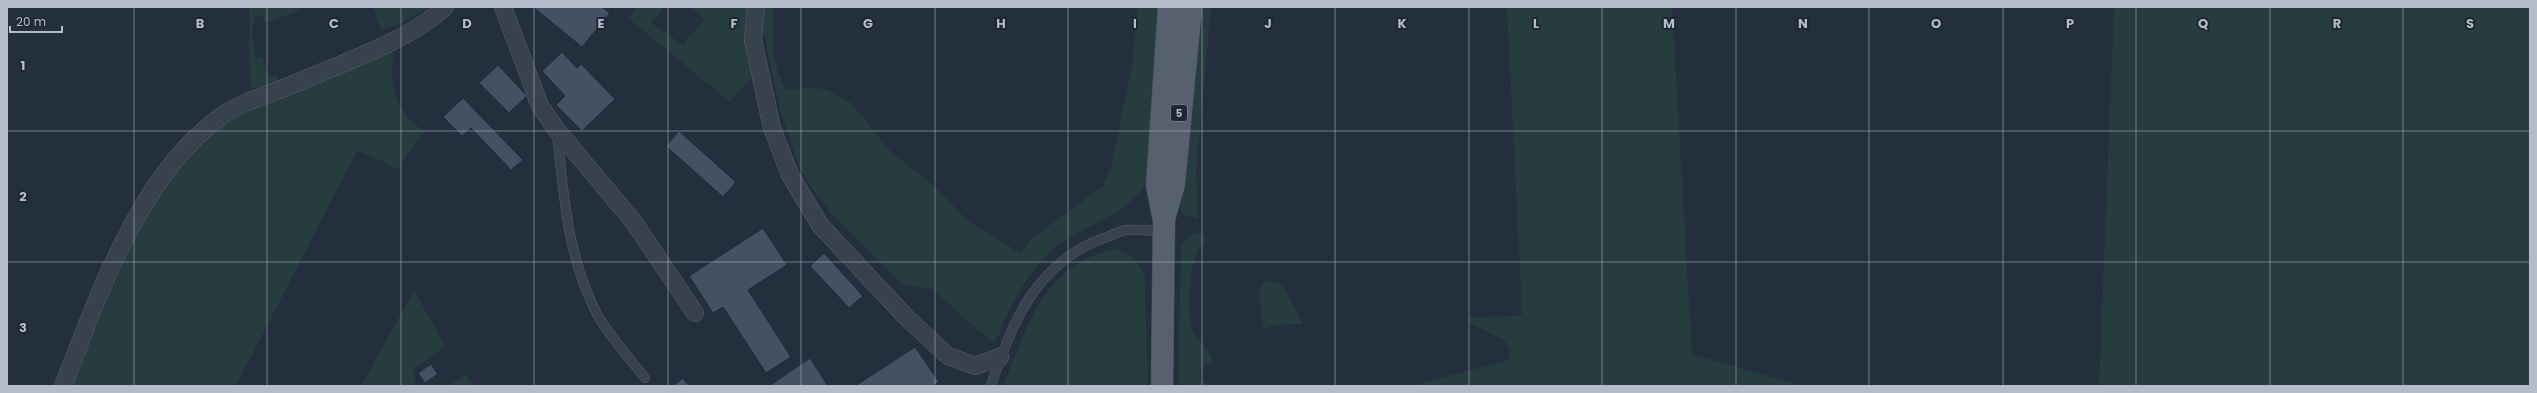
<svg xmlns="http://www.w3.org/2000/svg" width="2537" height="393" font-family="Poppins,sans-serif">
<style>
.green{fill:#263c3f}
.building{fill:#455162;stroke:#1f2835}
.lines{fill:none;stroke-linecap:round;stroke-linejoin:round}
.lane-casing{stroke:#565f6c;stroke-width:10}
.street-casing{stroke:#565f6c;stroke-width:18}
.primary-casing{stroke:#414a57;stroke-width:23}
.lane{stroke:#38414e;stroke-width:9}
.street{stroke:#38414e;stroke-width:17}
.primary{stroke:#56606e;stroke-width:22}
.grid{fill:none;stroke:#b4bcc9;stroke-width:1;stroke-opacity:0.55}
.labels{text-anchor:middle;stroke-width:4;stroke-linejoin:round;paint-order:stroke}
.shield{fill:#1d2633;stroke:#878f9c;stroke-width:1}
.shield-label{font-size:10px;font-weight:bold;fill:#b4bcc9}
.grid-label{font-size:13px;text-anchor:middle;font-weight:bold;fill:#b4bcc9;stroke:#1d2633;stroke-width:4;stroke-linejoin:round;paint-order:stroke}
</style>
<rect width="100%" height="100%" fill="#242f3e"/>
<g class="green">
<path d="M249,7H298L299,11L265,23L263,16L255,17L252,34L256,58L262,57L269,76L277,75L279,82L250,89Z"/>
<path d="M373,7H431L397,25L381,30Z"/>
<path d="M636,7H664L651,23L683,45L704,19L690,7H747L746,33L752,77L730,102L628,18Z"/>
<path d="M765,7H774C772,36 770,65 787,90L811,87L827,90L851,103L891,152L933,185L967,220L1020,253L1035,236L1103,186L1112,163L1133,60L1137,7H1162L1150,175C1133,217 1085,222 1053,249C1032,267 1017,294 1005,319C1000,327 1001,336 993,343L932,289L902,284L835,218L811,187L799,166L780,110L763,30Z"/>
<path d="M1197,7H1211L1196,171L1198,219L1182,214L1180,207Z"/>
<path d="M1507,7H1672L1692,354L1804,386H1411L1508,360L1511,351L1504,340L1468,322L1469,317L1519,316L1522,314Z"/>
<path d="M2114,7H2530V386H2099Z"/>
<path d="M389,48L394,55C388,87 396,109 421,129L427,128L396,170L383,161L357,151L236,386H71L137,232L168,179L193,147L228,117Z"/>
<path d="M1204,233L1205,241C1202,245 1198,249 1196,254C1190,269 1187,316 1193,331C1198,344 1210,349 1213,362L1201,367L1199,375L1204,383L1215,386H1178L1181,244L1191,234Z"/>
<path d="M1115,249L1134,257L1145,275L1148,386H1003C1028,325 1042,266 1115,249Z"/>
<path d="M1271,281L1282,284L1303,324L1274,325L1263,329L1259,294L1263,283Z"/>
<path d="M414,290L445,346L414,369L415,386H361Z"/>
<path d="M466,375L474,386H447Z"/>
</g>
<g class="building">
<path d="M533,7H602L610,13L582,47Z"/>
<path d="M562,52L577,68L581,64L615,99L582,131L556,105L565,96L542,71Z"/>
<path d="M498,65L527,96L509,113L479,83Z"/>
<path d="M463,98L523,160L511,170L471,128L462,136L443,117Z"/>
<path d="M679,131L736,182L723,197L666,146Z"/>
<path d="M763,228L787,265L748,290L791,357L766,373L723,307L713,313L689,276Z"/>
<path d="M824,253L863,296L849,308L810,266Z"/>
<path d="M915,347L939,382L933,386H855Z"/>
<path d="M810,358L828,386H773L772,384Z"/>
<path d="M431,364L438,374L425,383L418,373Z"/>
<path d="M683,378L689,386H673Z"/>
</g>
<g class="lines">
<g class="lane-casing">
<g id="lane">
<path d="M557,133C564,196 567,256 597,314C609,336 629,357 645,378"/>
<path d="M991,386C1011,323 1037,262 1104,238C1111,236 1119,231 1127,230C1139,229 1152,231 1163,231"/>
</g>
</g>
<g class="street-casing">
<g id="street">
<path d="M503,7L540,106L556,129L633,221L695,313"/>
<path d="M756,7L753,40L772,128L790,175L820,225L906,317L948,356L975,366L1000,357"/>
<path d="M63,386C99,295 138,177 220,117C239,103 266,95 289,86C336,65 408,42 445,7"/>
</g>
</g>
<g class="primary-casing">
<g id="primary">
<path d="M1163,216L1157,185L1169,7"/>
<path d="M1162,386L1164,219L1174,184L1191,7"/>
</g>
</g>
<use href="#lane" class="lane"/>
<use href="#street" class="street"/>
<use href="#primary" class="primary"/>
</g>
<path class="grid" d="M134,7V386M267,7V386M401,7V386M534,7V386M668,7V386M801,7V386M935,7V386M1068,7V386M1202,7V386M1335,7V386M1469,7V386M1602,7V386M1736,7V386M1869,7V386M2003,7V386M2136,7V386M2270,7V386M2403,7V386M7,131H2530M7,262H2530"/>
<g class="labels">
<rect class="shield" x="1171" y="105" width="16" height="16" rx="3"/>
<g class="shield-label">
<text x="1179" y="117">5</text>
</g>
</g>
<g class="grid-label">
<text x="200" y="28">B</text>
<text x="334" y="28">C</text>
<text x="467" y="28">D</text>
<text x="601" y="28">E</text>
<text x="734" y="28">F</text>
<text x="868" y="28">G</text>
<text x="1001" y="28">H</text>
<text x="1135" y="28">I</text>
<text x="1268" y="28">J</text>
<text x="1402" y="28">K</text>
<text x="1536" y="28">L</text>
<text x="1669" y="28">M</text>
<text x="1803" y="28">N</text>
<text x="1936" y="28">O</text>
<text x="2070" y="28">P</text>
<text x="2203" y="28">Q</text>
<text x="2337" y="28">R</text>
<text x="2470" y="28">S</text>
<text x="23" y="70">1</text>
<text x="23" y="201">2</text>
<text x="23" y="332">3</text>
</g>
<rect width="2537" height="393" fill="none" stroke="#b4bcc9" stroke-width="16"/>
<path d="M10 26v6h52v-6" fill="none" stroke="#b4bcc9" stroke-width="2"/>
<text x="16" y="26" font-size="12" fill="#b4bcc9" stroke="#1d2633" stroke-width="3" paint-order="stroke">20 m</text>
</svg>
